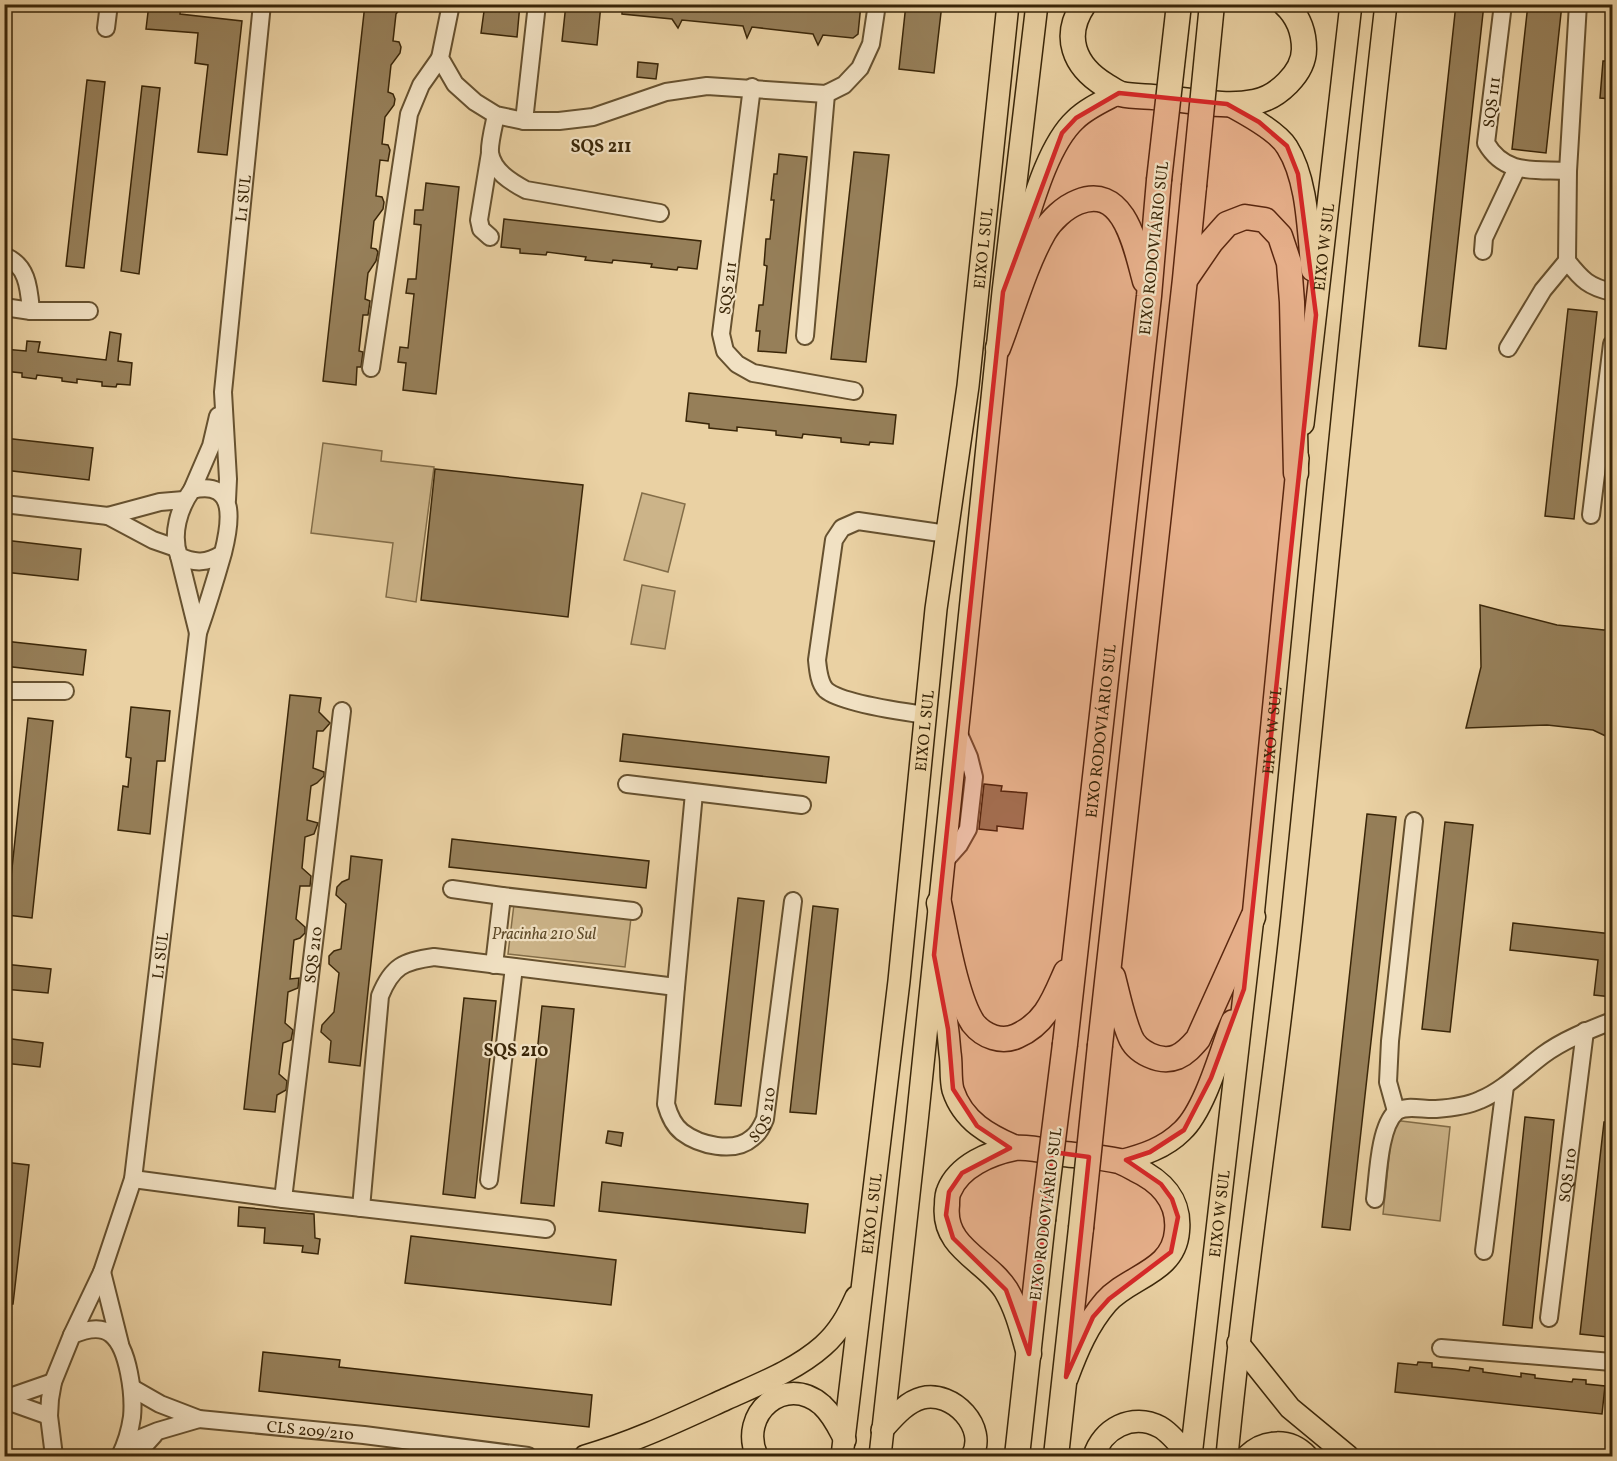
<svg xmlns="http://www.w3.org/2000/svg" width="1617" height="1461" font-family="Vollkorn,serif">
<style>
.green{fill:#ccb489;stroke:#836d48;stroke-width:1.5}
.building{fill:#967f59;stroke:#3a2608;stroke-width:1.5}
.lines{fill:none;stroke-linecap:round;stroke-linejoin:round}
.minor-casing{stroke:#66512f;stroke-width:20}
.major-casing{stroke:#3a2608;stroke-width:24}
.highway-casing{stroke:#3a2608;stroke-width:27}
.minor{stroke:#f1e1c3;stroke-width:16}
.major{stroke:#ead1a3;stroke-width:21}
.highway{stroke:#ead1a3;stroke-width:24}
.highway-bridge-casing{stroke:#3a2608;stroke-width:27;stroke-linecap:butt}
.highway-bridge{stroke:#ead1a3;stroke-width:24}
.marked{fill:#d62828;fill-opacity:0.2;stroke:#d62828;stroke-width:4.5;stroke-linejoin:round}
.labels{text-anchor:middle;stroke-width:4.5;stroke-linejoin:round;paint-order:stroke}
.street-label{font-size:16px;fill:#3a2608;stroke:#f1e1c3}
.park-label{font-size:16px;font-style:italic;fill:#5e4a28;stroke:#f1e1c3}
.neighbourhood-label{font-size:18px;font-weight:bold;fill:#3a2608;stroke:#f1e1c3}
</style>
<rect width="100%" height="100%" fill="#ead1a3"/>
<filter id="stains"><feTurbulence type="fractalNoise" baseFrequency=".00333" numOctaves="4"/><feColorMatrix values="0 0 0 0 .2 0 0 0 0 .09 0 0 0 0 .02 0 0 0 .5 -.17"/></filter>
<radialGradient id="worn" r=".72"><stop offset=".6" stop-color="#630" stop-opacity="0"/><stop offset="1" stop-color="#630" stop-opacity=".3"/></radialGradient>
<g class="green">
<path d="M323,443L382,451L381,461L434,467L416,602L386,597L393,543L311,533Z"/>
<path d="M642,493L685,504L668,572L624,560Z"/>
<path d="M642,585L675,591L665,649L631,644Z"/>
<path d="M514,904L631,918L625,967L508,954Z"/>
<path d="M1393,1120L1450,1127L1440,1221L1383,1214Z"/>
</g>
<g class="building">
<path d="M149,4H181L180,14L242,21L227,155L198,152L208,65L195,63L198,33L146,29Z"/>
<path d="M365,4H404L396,14L393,41L399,42L401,47L400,53L391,65L388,92L393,94L395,99L394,105L385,117L382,144L388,145L390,150L388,161L380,160L376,196L382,197L384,202L383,209L374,221L371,248L376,249L378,252L376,261L368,273L365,299L370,301L368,315H363L359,351L363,352L361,367H357L356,385L323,381Z"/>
<path d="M485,4H520L517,37L481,33Z"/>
<path d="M566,4H601L597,45L562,41Z"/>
<path d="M622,4H861L858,34L853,38L823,35L818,45L813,34L752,27L747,38L743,26L682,20L678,28L672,19L622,14Z"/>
<path d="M906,4H942L934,73L899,69Z"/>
<path d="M1456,4H1484L1446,349L1419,346Z"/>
<path d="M1528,4H1562L1546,153L1512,149Z"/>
<path d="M1603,61H1612V99L1600,98Z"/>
<path d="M638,62L658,64L656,79L637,77Z"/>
<path d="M87,80L105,82L84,268L66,266Z"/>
<path d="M142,86L160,88L139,274L121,271Z"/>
<path d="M854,152L889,155L866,362L831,359Z"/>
<path d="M779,154L807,157L786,353L758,351L760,331H756L759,305H763L767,266L764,265L766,239H770L774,200H771L774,174H777Z"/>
<path d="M426,183L459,187L436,394L403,390L406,363L398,362L400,347L408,348L414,294L406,293L408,279H416L421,225L414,224L415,210H423Z"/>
<path d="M504,219L701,241L697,269L678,267L677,270L651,267L652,264L613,260L612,263L585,260L586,257L547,252L546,255L520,253V249L501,247Z"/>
<path d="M1568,309L1597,312L1574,519L1545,516Z"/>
<path d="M110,332L121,334L118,361L132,363L130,385L117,384L116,387L102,386V382L77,379V383L62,381V378L37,375L36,379L22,377V373L4,371V349L26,351L27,341L40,342L38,352L106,360Z"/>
<path d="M689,393L896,415L893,444L870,442L869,445L841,442V438L803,434L802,438L776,435V431L737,427V431L709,428V424L686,421Z"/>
<path d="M4,438L93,448L89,480L4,470Z"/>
<path d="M435,469L583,485L568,617L421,600Z"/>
<path d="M4,540L81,549L78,580L4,572Z"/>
<path d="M1480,605L1557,625L1604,630L1612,628V739L1593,730L1547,725L1466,728L1481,667Z"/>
<path d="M4,641L86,650L83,675L4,666Z"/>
<path d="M290,695L321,698L319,712L330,723L323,731H317L313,768L324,772V776L317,783L311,786L307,820L318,823L314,834L305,837L302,868L311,876L310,886H300L296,919L305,927V933L300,938L294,940L290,979L299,978L298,988L288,992L285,1023L293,1030L291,1040L283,1043L279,1074L287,1081L286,1090L277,1095L275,1112L244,1109Z"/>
<path d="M131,707L170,711L165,761H157L150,834L118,830L123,786L128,787L131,758L126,757Z"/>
<path d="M28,718L53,721L32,918L7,915Z"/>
<path d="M623,734L829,757L826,783L620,761Z"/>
<path d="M984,784L1002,786L1001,791L1027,793L1023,829L997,826V831L979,829Z"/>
<path d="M1367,814L1396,817L1350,1230L1322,1227Z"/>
<path d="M1445,822L1473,825L1450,1032L1422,1029Z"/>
<path d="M452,839L649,861L646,888L449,867Z"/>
<path d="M351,856L382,860L360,1066L329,1062L331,1041L321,1032L322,1025L334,1012L339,973L329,964V956L334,951L341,949L346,904L336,895L337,887L342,882L349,879Z"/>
<path d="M738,898L764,901L741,1106L715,1104Z"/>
<path d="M813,906L838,909L816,1114L790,1112Z"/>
<path d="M1513,923L1612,934V997L1594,995L1598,960L1510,950Z"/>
<path d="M4,964L51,969L48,993L4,989Z"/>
<path d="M464,998L496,1001L475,1198L443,1194Z"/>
<path d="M542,1006L574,1009L554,1206L521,1203Z"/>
<path d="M4,1038L43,1043L40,1067L4,1063Z"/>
<path d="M1525,1117L1554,1120L1532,1328L1503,1325Z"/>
<path d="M1604,1122H1612V1295L1608,1337L1580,1334Z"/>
<path d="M608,1131L623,1133L621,1146L606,1143Z"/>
<path d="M4,1162L29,1165L13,1304H4Z"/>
<path d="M602,1182L808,1204L805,1233L599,1211Z"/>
<path d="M239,1207L314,1214L315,1238L320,1239L318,1254L302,1252L303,1246L264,1243L265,1228L238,1226Z"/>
<path d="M411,1236L616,1260L611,1305L405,1283Z"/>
<path d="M263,1352L340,1360L339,1367L592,1395L589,1427L259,1391Z"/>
<path d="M1418,1362L1432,1363V1367L1455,1369L1469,1371L1470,1367L1483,1369V1372L1521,1377V1373L1535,1375V1378L1572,1382L1573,1379L1586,1380V1384L1605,1386L1602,1414L1395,1392L1398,1363L1417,1365Z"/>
</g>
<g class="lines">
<g class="minor-casing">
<g id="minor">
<path d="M451,4L440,58L455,84L475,102L496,115L524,121H559L593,117L666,92L707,86L826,94L844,85L860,68L871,44L877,4"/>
<path d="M1503,4L1486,143C1505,176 1535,169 1568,171L1578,4"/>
<path d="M106,28L109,4"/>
<path d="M752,87L721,334L725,351L737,364L753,373L854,391"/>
<path d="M496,115C494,125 489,144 490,153C493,171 511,182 526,190L660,213"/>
<path d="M524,121L537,4"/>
<path d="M490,153L479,220L481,229L490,237"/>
<path d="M1483,251L1484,238L1517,168"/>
<path d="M4,256C28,265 29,289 31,311"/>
<path d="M1567,261C1582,280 1589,287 1612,292"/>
<path d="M4,307L31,311H89"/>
<path d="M805,336L826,94"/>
<path d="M1508,348L1543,290L1567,261L1568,171"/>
<path d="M371,368L409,114L421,85L440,58"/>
<path d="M192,490L211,446L218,416"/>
<path id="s1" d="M227,500L228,479L223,392L262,4"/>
<path d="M4,504L108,516L160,502L184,500"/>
<path d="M1591,515L1612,344"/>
<path d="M108,516L153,540L176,548"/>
<path d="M179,556L198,633"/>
<path d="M4,691H65"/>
<path d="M926,715C904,712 841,703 826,690C819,683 818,670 817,660L834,540L842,528L858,521L947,534"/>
<path d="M627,784L802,805"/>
<path d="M944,862L959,845L968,829L974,777L969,757L958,732"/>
<path d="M452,889L502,896"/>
<path d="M494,965L502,896L633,911"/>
<path id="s2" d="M676,987L666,1104C669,1115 673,1125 682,1132C699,1145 734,1154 752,1138C759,1133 762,1126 765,1119L793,901"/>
<path d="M1396,1111L1388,1082L1390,1041L1414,821"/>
<path d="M133,1179L283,1199L546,1229"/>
<path d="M489,1180L514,967"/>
<path id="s3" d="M283,1199L342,711"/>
<path d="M1375,1199C1378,1177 1379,1127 1396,1112C1405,1104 1424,1110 1436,1109C1450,1108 1467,1106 1480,1100C1504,1090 1523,1070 1543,1055C1563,1040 1589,1030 1612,1021"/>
<path d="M361,1208L380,996C392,966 404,961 434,957L676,987L694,793"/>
<path d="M1484,1251L1505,1086"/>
<path d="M102,1272L120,1344"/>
<path id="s4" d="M1549,1318L1585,1031"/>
<path id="s5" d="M72,1335L102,1272L133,1179L198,633C207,607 215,581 223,553C230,525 239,479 192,490C179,508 171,534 179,556C195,564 207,563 222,554"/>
<path d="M1441,1348L1612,1362"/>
<path id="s6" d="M132,1388L160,1404L199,1419L364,1435L528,1456"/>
<path d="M4,1399L53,1382"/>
<path d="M4,1400L49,1416"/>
<path d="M126,1444L158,1431L199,1419"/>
<path d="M54,1456L49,1416L50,1399L53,1382L72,1335C84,1330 100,1325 111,1334C129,1348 134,1396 132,1417C130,1431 126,1444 120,1456"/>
<path d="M135,1456L154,1435"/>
</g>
</g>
<g class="major-casing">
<g id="major">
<path d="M1227,104C1244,113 1278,132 1287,147C1308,180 1308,232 1312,270"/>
<path d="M1017,252C1030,213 1046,147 1075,120C1087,108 1104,101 1119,93"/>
<path id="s7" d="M1303,424L1351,4"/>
<path d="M938,974C944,1000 948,1026 950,1053C952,1064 950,1079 953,1090C963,1121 989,1135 1017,1147"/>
<path d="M1120,1161C1143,1155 1165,1148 1182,1131C1205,1110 1221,1050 1232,1021"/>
<path d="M1238,1343L1290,1408L1348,1456"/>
<path d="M882,1430C893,1418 906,1402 922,1398C953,1390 988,1428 972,1456"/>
<path d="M585,1456C634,1442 680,1420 726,1399C759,1384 796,1370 823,1346C839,1332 848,1315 856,1297"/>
<path d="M757,1456C738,1414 785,1373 822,1405C833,1415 838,1427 845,1440"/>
<path id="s8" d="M842,1456L899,981L936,609L968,386L1008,4"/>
<path d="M880,1456L917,1122L1003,292L1037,4"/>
<path d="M1094,1456C1102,1429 1132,1412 1160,1427C1171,1433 1181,1447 1189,1456"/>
<path id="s9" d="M1191,1456L1253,917L1298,458"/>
<path d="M1227,1456C1244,1276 1273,1097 1292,917C1324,613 1351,308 1386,4"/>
<path d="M1247,1456C1264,1439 1290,1438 1307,1456"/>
</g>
</g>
<g class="highway-casing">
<g id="highway">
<path d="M1084,4C1062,36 1074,66 1105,85C1110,88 1115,92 1121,94C1134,97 1149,96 1162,98C1191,100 1225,108 1254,102C1277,98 1304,73 1304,49C1304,31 1298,16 1285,4"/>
<path d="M1187,277L1211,242L1227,224L1245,217L1265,220L1280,236L1289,263L1292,302L1296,473"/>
<path d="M998,348C1012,312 1025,265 1044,232C1051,220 1065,207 1078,202C1125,183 1136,249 1145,281"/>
<path d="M939,903C946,935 956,997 973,1023C984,1037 1002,1043 1017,1036C1046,1023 1054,999 1066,972"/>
<path d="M1113,977C1118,996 1122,1017 1130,1036C1136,1052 1160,1064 1177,1057C1186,1053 1192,1046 1198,1039L1253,917"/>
<path id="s10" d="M1065,1044L1149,296L1159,180"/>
<path d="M1100,1045L1185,279L1194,186"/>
<path d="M1029,1354C1023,1333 1018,1310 1006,1290C987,1260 942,1248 947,1205C947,1201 947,1195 949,1191C959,1166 990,1153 1015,1148C1028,1146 1051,1152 1064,1154C1082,1156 1101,1157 1119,1161C1124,1163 1130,1166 1135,1169C1161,1181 1180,1200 1177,1231C1174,1272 1129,1276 1106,1302C1087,1324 1076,1350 1066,1377"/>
<path d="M1017,1456L1043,1220"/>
<path d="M1056,1456L1081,1228"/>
</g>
</g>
<use href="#minor" class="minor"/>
<use href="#major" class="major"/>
<use href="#highway" class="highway"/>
<g class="highway-bridge-casing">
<g id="highway-bridge">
<path d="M1159,180L1179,4"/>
<path d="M1194,186L1212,4"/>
<path d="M1043,1220L1065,1044"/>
<path d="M1081,1228L1100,1045"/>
</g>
</g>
<use href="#highway-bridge" class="highway-bridge"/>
</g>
<path class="marked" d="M1119,93L1227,104L1259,122L1287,146L1298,174L1316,315L1244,989L1211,1078L1184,1130L1150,1152L1126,1160L1161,1184L1172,1199L1178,1217L1171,1252L1109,1299L1093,1317L1066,1377L1089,1157L1052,1152L1029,1354L1006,1290L953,1238L946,1215L949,1192L962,1173L1010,1148L977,1126L953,1089L948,1029L934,955L1003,292L1062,133L1076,118Z"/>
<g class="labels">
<g class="street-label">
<text transform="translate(1491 102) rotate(-83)" y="6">SQS 111</text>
<text dy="6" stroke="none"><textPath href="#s1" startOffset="303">L1 SUL</textPath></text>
<text dy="6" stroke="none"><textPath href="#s7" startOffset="178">EIXO W SUL</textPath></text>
<text dy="6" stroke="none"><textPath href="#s8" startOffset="1216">EIXO L SUL</textPath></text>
<text transform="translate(1153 248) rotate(-84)" y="6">EIXO RODOVIÁRIO SUL</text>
<text transform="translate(727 288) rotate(-83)" y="6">SQS 211</text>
<text dy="6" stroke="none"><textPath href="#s8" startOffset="730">EIXO L SUL</textPath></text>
<text dy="6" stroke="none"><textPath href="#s10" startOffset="315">EIXO RODOVIÁRIO SUL</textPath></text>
<text dy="6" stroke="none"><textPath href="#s9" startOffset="730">EIXO W SUL</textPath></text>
<text dy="6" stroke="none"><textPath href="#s5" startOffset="393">L1 SUL</textPath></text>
<text dy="6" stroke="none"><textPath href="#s3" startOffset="246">SQS 210</textPath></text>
<text dy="6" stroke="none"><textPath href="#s2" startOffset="252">SQS 210</textPath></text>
<text dy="6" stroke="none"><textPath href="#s4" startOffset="144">SQS 110</textPath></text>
<text dy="6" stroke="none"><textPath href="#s8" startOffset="244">EIXO L SUL</textPath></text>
<text transform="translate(1045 1214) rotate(-83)" y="6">EIXO RODOVIÁRIO SUL</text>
<text dy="6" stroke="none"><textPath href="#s9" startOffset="244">EIXO W SUL</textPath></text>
<text dy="6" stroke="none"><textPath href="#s6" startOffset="186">CLS 209/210</textPath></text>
</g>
<g class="park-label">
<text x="544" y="939">Pracinha 210 Sul</text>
</g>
<g class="neighbourhood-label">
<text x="601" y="152">SQS 211</text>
<text x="516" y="1056">SQS 210</text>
</g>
</g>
<rect width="1617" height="1461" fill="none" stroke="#ead1a3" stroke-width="24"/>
<rect x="6" y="6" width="1605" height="1449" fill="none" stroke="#3a2608" stroke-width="3"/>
<rect x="12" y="12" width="1593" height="1437" fill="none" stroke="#3a2608" stroke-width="1.5"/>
<rect width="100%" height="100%" filter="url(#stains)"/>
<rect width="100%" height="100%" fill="url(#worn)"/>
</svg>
